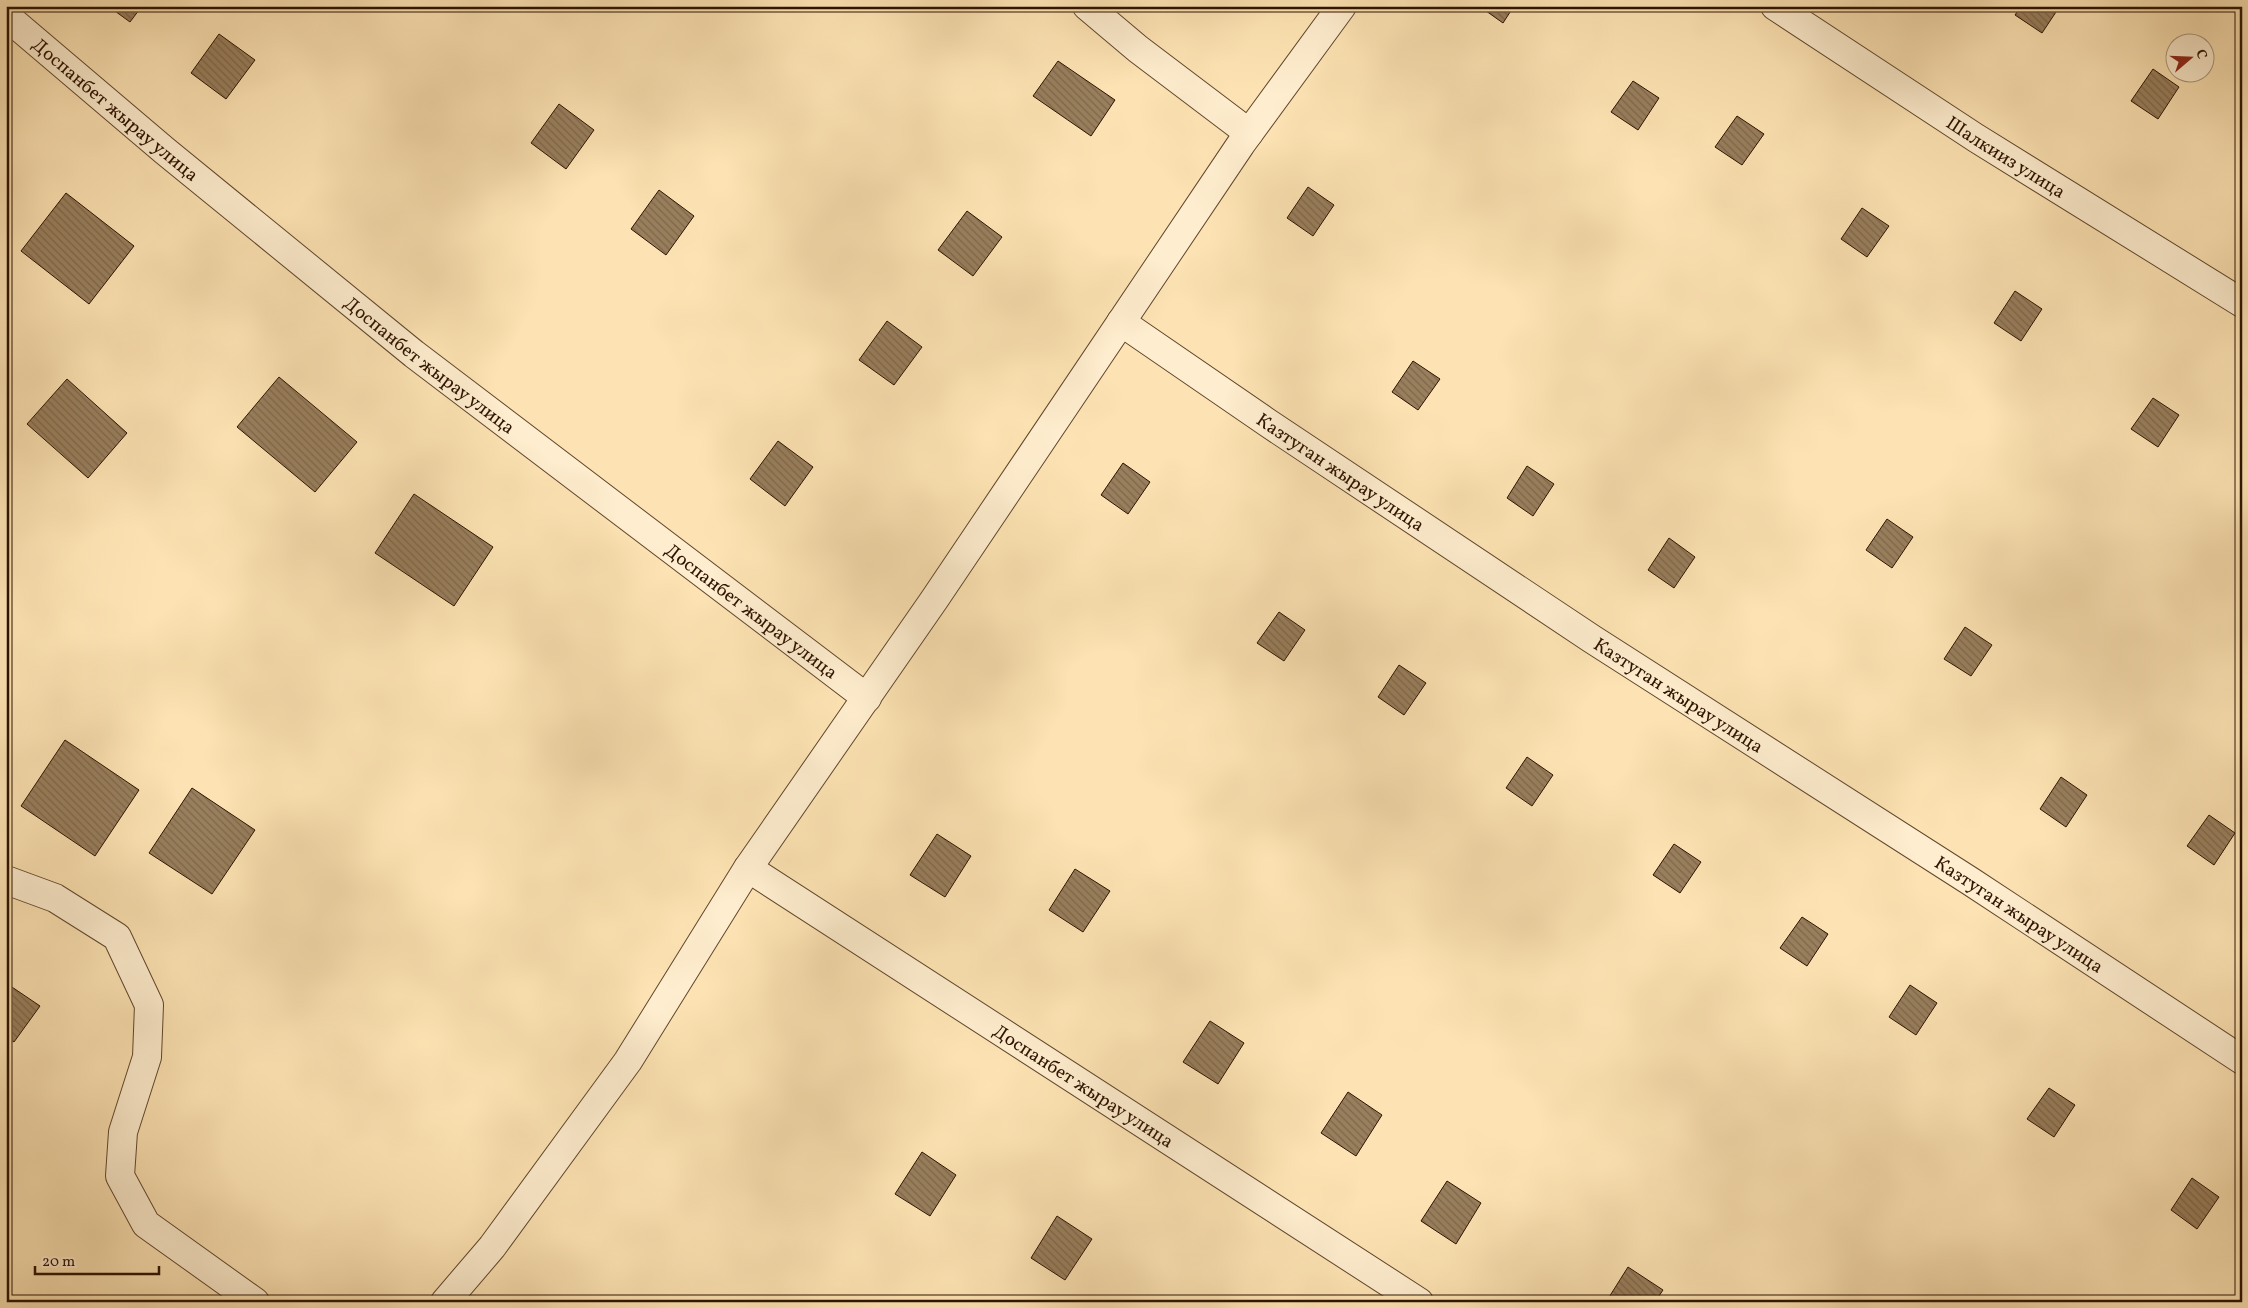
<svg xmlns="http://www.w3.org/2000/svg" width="2248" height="1308" font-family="Vollkorn,serif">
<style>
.building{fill:url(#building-back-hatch);stroke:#2d1300}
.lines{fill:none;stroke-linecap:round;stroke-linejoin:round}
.minor-casing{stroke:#61472d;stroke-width:30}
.minor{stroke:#feedce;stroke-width:28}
.labels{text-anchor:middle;stroke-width:4;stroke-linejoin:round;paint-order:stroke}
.street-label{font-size:19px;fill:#2d1300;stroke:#feedce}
</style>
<defs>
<pattern id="building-back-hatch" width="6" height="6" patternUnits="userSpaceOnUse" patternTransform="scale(1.25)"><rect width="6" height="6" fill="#997f5d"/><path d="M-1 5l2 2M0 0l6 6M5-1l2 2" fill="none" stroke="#7d674a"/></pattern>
</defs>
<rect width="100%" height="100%" fill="#fde3b3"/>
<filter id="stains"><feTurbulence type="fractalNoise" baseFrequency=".004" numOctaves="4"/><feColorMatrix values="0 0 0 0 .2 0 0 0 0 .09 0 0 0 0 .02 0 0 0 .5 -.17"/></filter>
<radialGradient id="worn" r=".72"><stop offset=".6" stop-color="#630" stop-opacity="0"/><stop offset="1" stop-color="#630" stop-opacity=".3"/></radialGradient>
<g class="building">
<path d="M108,6H142L130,22Z"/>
<path d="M1479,6H1514L1503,23Z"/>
<path d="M2021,6H2060L2042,33L2015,15Z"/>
<path d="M219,34L255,60L226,99L191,73Z"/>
<path d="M1058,61L1115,100L1091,136L1033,96Z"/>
<path d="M2153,69L2179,87L2158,119L2131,101Z"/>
<path d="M1633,81L1659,98L1638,130L1611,112Z"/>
<path d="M559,104L594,130L566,169L531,143Z"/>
<path d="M1737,116L1764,134L1742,165L1715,147Z"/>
<path d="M1308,187L1334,205L1313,236L1287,218Z"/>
<path d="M659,190L694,216L666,255L631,229Z"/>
<path d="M66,193L134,246L89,304L21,251Z"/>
<path d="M1862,208L1889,226L1867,257L1841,239Z"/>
<path d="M967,211L1002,237L973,276L938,250Z"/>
<path d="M2015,291L2042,309L2021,341L1994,323Z"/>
<path d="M887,321L922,347L894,385L859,360Z"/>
<path d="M1413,361L1440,379L1418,410L1392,392Z"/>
<path d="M279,377L357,442L315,492L237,427Z"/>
<path d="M67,379L127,433L88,478L27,424Z"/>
<path d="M2153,398L2179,415L2158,447L2131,429Z"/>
<path d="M778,441L813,467L785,506L750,479Z"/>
<path d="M1123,463L1150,482L1128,514L1101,495Z"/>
<path d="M1527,466L1554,484L1533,516L1507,498Z"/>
<path d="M414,494L493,547L454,606L375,553Z"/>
<path d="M1887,519L1913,537L1892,568L1866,550Z"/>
<path d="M1669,538L1695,557L1674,588L1648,570Z"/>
<path d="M1279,612L1305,630L1284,661L1257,643Z"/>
<path d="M1965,627L1992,645L1971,676L1944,659Z"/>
<path d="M1399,665L1426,683L1404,715L1378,697Z"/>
<path d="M65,740L139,790L95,856L21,806Z"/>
<path d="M1527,757L1553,775L1532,806L1506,788Z"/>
<path d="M2061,777L2087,795L2066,827L2040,809Z"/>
<path d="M192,788L255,830L212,894L149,853Z"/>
<path d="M2209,815L2235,833L2214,865L2187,846Z"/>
<path d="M937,834L971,856L945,897L910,875Z"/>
<path d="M1674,844L1701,862L1680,893L1653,875Z"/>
<path d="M1075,869L1110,891L1083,932L1049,910Z"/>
<path d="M1802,917L1828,934L1807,966L1780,948Z"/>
<path d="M6,983L40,1006L14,1042L6,1037Z"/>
<path d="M1910,985L1937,1003L1916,1035L1889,1017Z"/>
<path d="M1210,1021L1244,1043L1218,1084L1183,1062Z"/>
<path d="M2049,1088L2075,1105L2054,1137L2027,1119Z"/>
<path d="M1348,1092L1382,1115L1356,1156L1321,1133Z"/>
<path d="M922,1152L956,1175L930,1216L895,1194Z"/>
<path d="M2192,1178L2219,1197L2197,1229L2171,1210Z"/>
<path d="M1447,1181L1481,1203L1456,1244L1421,1221Z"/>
<path d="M1057,1216L1092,1239L1065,1280L1031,1258Z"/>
<path d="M1628,1267L1663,1290L1655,1302H1606Z"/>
</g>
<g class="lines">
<g class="minor-casing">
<g id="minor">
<path d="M1087,6L1138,49L1249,133"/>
<path id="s1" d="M1775,6L1976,138L2242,303"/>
<path id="s2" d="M6,16L165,151L414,354L867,698"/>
<path id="s3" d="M1121,322L1268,423L1592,639L1970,881L2242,1060"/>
<path id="s4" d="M748,868L1419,1302"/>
<path d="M6,880L55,898L117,937L149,1005L147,1057L123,1132L120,1176L146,1224L255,1302"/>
<path d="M445,1302L492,1247L628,1061L748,868L934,600L1241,144L1342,6"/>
</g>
</g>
<use href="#minor" class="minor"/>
</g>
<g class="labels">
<g class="street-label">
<text dy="7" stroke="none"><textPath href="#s2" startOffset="144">Доспанбет жырау улица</textPath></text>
<text dy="7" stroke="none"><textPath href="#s1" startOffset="276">Шалкииз улица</textPath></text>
<text dy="7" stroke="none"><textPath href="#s2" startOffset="549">Доспанбет жырау улица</textPath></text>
<text dy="7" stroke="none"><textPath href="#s3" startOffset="266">Казтуган жырау улица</textPath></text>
<text dy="7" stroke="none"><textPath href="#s2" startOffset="954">Доспанбет жырау улица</textPath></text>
<text dy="7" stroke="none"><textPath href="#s3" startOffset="671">Казтуган жырау улица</textPath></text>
<text dy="7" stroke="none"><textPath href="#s3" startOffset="1076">Казтуган жырау улица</textPath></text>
<text dy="7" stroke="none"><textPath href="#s4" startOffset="400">Доспанбет жырау улица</textPath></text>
</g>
</g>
<rect width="2248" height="1308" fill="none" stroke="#fde3b3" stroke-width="25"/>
<rect x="8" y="8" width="2233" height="1293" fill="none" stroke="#2d1300" stroke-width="2.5"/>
<rect x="12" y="12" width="2223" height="1283" fill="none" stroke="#2d1300"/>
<g transform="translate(2190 58) rotate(71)"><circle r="24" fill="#feedce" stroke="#aa967c"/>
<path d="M0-4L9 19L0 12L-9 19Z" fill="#8f2418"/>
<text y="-8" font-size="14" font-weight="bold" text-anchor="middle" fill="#2d1300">С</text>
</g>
<path d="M35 1266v8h124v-8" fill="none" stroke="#2d1300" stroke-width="2.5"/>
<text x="42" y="1266" font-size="15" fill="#2d1300" stroke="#feedce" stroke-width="4" paint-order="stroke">20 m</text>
<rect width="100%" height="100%" filter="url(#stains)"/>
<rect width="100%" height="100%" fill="url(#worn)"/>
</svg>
